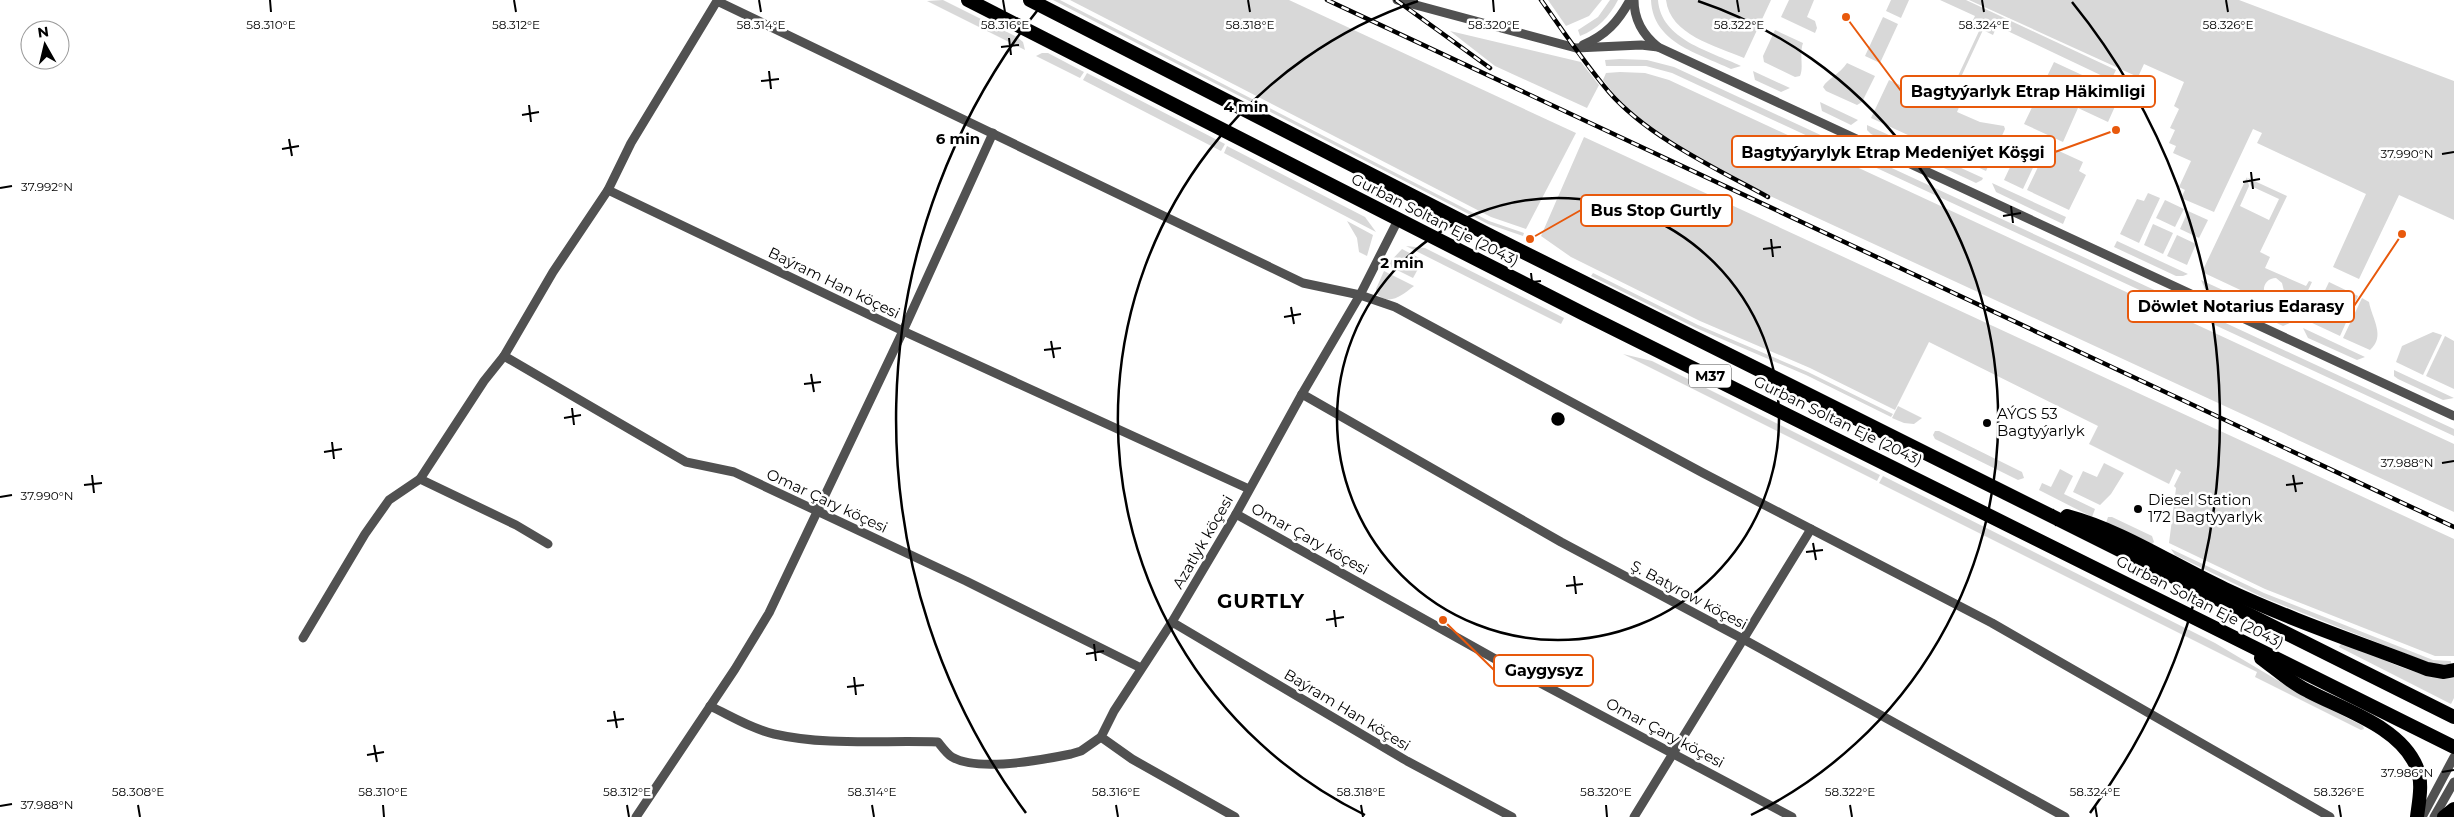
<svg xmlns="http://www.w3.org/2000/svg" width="2454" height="817" font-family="Montserrat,sans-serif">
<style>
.green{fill:#d8d8d8}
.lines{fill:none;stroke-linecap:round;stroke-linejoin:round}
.minor{stroke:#515151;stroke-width:9}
.highway{stroke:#000;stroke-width:14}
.rail-casing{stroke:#000;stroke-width:4.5}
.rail{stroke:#fff;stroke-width:2.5;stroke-dasharray:8;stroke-linecap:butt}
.ticks{fill:none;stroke:#000;stroke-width:2}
.ring{fill:none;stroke:#000;stroke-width:2.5}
.poi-dot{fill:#000;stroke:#fff;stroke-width:2}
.labels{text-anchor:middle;stroke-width:5;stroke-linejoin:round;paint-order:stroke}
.shield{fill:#fff;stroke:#4c4c4c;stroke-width:1}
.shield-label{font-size:14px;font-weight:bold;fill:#000}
.street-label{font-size:15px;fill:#000;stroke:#fff}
.poi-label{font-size:15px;fill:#000;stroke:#fff;text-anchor:start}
.district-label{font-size:20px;font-weight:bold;letter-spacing:1px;fill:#000;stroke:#fff}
.ticks-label{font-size:12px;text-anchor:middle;fill:#000;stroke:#fff;stroke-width:5;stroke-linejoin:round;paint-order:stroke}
.centre{fill:#000;stroke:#fff;stroke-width:2.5}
.ring-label{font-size:15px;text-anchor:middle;font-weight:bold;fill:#000;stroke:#fff;stroke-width:5;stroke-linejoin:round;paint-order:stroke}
.leader{fill:none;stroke:#e8590c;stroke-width:2}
.callout-dot{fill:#e8590c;stroke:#fff;stroke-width:2}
.callout{fill:#fff;stroke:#e8590c;stroke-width:2}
.callout-label{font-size:16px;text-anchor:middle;font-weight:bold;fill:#000}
</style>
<rect width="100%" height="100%" fill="#fff"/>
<g class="green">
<path d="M943,0L1017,37L1023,42L1025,50L927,1Z"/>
<path d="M1053,0H1060L1489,221L1524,233L1523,236L1488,224Z"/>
<path d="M1070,0H1289L1576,133L1526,229L1491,217Z"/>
<path d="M1548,0H1602L1589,16L1566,26Z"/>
<path d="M1610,0H1618C1609,17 1598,29 1580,36L1578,30L1598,17Z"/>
<path d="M1651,0H1658C1661,40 1710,51 1741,66L1731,69C1698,53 1653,43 1651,0Z"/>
<path d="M1666,0H1771L1744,58C1716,46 1670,35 1666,0Z"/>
<path d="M1789,0H1814L1807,17L1815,21L1817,28L1815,33L1781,17Z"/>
<path d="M1891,0H1909L1901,18L1886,11Z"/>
<path d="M1940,0H1966L2116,70L2111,80L1997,26L1993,35L1983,30L1954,92L1951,91L1980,29L1971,24L1975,16Z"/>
<path d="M1969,0H2239L2454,81V220L2399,195L2359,279L2333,267L2366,194L2257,143L2262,133L2253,129L2214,212L2181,198L2185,190L2179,187L2191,161L2173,153L2176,146L2169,143L2175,130L2170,128L2179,109L2174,106L2184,82L2144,64L2138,77Z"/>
<path d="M1883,17L1898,24L1880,63L1865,56Z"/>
<path d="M1775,30L1803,43C1799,54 1804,67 1800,76L1795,77L1764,62L1763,56Z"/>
<path d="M1450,31L1581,62L1599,85L1587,108L1495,66Z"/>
<path d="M1042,53H1048L1084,72L1080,78L1036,56Z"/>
<path d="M1620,59L1647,60L1674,67L2454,429V436L1672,73L1646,66H1606L1605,60Z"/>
<path d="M2054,62L2121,93L2108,122L2078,108L2063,142L2024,124Z"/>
<path d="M1847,63L1875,76L1862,102L1857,105L1826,91L1823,87C1827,79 1840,74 1847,63Z"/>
<path d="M1753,71L1790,88L1781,92L1755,80Z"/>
<path d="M1620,72L1645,73L1669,80L2454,444V512L1770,196C1712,165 1642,135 1603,80L1606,73Z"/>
<path d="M1087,73L1225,144L1221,151L1083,80Z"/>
<path d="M1889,80L1935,101L1938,95L1960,105L1957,112L1980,122L2004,126L2005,129L1986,171L1871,118Z"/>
<path d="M1820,102L1858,120L1851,125L1822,111Z"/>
<path d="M1867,125L1983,178L1982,180L1976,183L1871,134L1867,130Z"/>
<path d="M2025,135L2044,144L2023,189L2004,180Z"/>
<path d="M1584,137L2454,539V656H2435L2265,589L2169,543L2176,488L2174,486L2181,472L2176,469L2169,484L2089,444L2098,426L1929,342L1895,410L1810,368L1700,321L1571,257L1541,236Z"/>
<path d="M1227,146L1365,217L1376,232L1224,153Z"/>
<path d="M2048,146L2083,162L2079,171L2086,175L2069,210L2027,190Z"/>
<path d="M2247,177L2249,186L2240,206L2269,220L2279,199L2251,186L2248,178L2287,196L2260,252L2270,257L2265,268L2306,286L2309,281L2312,282L2303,301L2284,291L2282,283L2276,278C2268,278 2263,284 2264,292L2269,297L2266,302L2202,272Z"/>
<path d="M1992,183L2066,217L2063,224L1996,192Z"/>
<path d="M2148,193L2160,198L2139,243L2120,234L2137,199L2144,201Z"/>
<path d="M2165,200L2184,209L2175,227L2156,218Z"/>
<path d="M2188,211L2208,220L2199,238L2180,229Z"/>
<path d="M1347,221L1373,235L1367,256L1359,252L1357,238Z"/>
<path d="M2153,224L2173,233L2163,254L2144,245Z"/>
<path d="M2177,235L2196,244L2187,265L2167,256Z"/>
<path d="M2117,241L2188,274L2183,276H2176L2114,247Z"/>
<path d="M1406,246L1425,248L1564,318L1561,324Z"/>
<path d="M1402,249L1423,260L1413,278L1387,265Z"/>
<path d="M1384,271L1414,286C1402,295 1389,307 1376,293V289Z"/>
<path d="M1593,273L1698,325L1808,372L1893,414L1891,417L1806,375L1696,328L1591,276Z"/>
<path d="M2201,280L2292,322L2283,326L2205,289Z"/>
<path d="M2329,282L2358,296L2340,336L2310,322Z"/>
<path d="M2362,298L2369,302C2372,319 2386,336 2370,350L2343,338Z"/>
<path d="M2303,328L2365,357L2357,360L2308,338Z"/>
<path d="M2433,332L2442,335L2423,375L2396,362L2402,346Z"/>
<path d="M2445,336L2454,341V389L2426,376Z"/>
<path d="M1623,354L1652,361L1880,475L1877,481Z"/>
<path d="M2394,370L2454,398L2443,400L2398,379L2394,376Z"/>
<path d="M1898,406L1922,418L1914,424L1904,423L1892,418Z"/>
<path d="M1935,431H1939L2022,472L2024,478L2018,480L1935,439L1933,435Z"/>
<path d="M2104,463L2124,473L2111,494L2100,505L2073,492L2083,471L2097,477Z"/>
<path d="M2060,469L2073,476L2064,494L2095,509L2092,517L2039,490L2042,483L2051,487Z"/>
<path d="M1883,476L2215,643L2304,696L2363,726L2364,729L2361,730L2255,677L2257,672L1879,483Z"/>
<path d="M2108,517H2112L2152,536L2154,542L2152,544L2106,523Z"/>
<path d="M2171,549L2264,593L2433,660L2451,661V665L2432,664L2262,597L2175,555Z"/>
<path d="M2342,642C2373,654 2422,681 2454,678V698L2451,704L2339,647Z"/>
</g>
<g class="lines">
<g class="minor">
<path d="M1397,0L1576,48L1641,45L1658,47"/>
<path d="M1634,0C1634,20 1643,35 1658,47L2454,416"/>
<path d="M1583,45C1606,35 1618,22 1630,0"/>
<path d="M504,356L686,462L734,472L966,581L1141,668"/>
<path d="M1302,394L1561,542L1743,639L2065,817"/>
<path d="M1249,489L903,331L608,190L631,143L717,1L1303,283L1360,295L1395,307L1703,473L1992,623L2330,817"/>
<path d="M1236,514L1497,660L1792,817"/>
<path d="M548,544L516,525L420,479L484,381L504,356L553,272L608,190"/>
<path d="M1172,622L1407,761L1512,817"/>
<path d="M303,638L365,534L389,500L420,479"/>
<path d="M710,706C731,716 752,729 774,734C827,746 884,740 938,742C942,747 947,754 952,757C978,772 1042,760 1071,754L1081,751L1101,737"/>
<path d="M636,817L735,669L769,613L903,331L993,133"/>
<path d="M1235,817L1132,759L1101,737L1114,711L1172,622L1236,514L1302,394L1360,295L1398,220"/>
<path d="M1634,817L1811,529"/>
<path d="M2422,817L2454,757"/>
<path d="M2434,817L2454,782"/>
</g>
<g class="highway">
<path d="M968,0L1584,314L2454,747"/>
<path d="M1030,0L1491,236L2454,717"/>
<path d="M2067,516C2123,531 2173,565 2225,589C2291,620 2360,643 2427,669L2444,672L2454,670"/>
<path d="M2261,658C2276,669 2291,683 2308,691C2344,710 2401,727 2417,768C2423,783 2419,801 2417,817"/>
<path d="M2444,817L2454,809"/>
</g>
<g class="rail-casing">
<g id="rail">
<path d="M1327,0L2454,527"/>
<path d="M1396,0L1490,68"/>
<path d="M1541,0C1563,31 1585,64 1609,92C1648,137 1717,169 1768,197"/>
</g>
</g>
<use href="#rail" class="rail"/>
</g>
<path class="ticks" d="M270,0L271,12M514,0L516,12M759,0L761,12M1003,0L1005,12M1248,0L1250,12M1493,0L1494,12M1737,0L1739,12M1982,0L1984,12M2226,0L2228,12M1009,38L1011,55M1001,47L1019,45M769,71L771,89M761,81L779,79M529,105L531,122M522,115L539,112M289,139L292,156M282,149L299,146M2442,154L2454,152M2251,172L2253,189M2243,182L2260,179M0,188L12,186M2011,206L2013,223M2003,216L2021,213M1771,239L1773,257M1763,249L1781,247M1531,273L1533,290M1524,283L1541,281M1291,307L1294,324M1284,317L1301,314M1051,341L1054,358M1044,350L1061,348M811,374L814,392M804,384L821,382M572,408L574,425M564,418L581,415M332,442L334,459M324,452L342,449M2442,463L2454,461M92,475L94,493M2293,475L2296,492M84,485L102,483M2286,485L2303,483M0,497L12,495M2053,509L2056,526M2046,519L2063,516M1813,543L1816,560M1806,552L1823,550M1574,576L1576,594M1566,586L1583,584M1334,610L1336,627M1326,620L1344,617M1094,644L1096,661M1086,654L1104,651M854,677L856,695M847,687L864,685M614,711L617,728M607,721L624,719M374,745L377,762M367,755L384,752M2442,772L2454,770M138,805L140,817M383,805L384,817M627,805L629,817M872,805L874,817M1116,805L1118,817M1361,805L1363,817M1606,805L1607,817M1850,805L1852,817M2095,805L2097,817M2339,805L2341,817M0,806L12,804"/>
<g class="ring">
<circle cx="1558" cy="419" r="221"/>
<path d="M1365 815A441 441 0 0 1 1418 1M1698 1A441 441 0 0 1 1751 815"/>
<path d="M1026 813A662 662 0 0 1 1044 2M2072 2A662 662 0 0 1 2090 813"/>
</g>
<g class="poi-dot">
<circle cx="1987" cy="423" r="5"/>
<circle cx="2138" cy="509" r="5"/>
</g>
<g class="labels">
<rect class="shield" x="1689" y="364.5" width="42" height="23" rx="4"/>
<g class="shield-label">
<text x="1710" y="381">M37</text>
</g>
<g class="street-label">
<text transform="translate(1435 220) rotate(27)" y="5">Gurban Soltan Eje (2043)</text>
<text transform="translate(834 283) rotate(26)" y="5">Baýram Han köçesi</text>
<text transform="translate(1838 421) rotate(26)" y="5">Gurban Soltan Eje (2043)</text>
<text transform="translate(827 501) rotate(25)" y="5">Omar Çary köçesi</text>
<text transform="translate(1310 539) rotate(29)" y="5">Omar Çary köçesi</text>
<text transform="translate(1203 542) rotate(-60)" y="5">Azatlyk köçesi</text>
<text transform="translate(1689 595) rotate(28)" y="5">Ş. Batyrow köçesi</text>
<text transform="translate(2200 602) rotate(27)" y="5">Gurban Soltan Eje (2043)</text>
<text transform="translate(1347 710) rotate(31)" y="5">Baýram Han köçesi</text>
<text transform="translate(1665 733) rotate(28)" y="5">Omar Çary köçesi</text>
</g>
<g class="poi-label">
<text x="1997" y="419">AÝGS 53<tspan x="1997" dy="17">Bagtyýarlyk</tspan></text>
<text x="2148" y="505">Diesel Station<tspan x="2148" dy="17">172 Bagtyyarlyk</tspan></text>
</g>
<g class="district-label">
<text x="1261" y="608">GURTLY</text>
</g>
</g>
<g class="ticks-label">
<text x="271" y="29">58.310°E</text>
<text x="516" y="29">58.312°E</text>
<text x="761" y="29">58.314°E</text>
<text x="1005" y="29">58.316°E</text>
<text x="1250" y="29">58.318°E</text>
<text x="1494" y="29">58.320°E</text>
<text x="1739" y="29">58.322°E</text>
<text x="1984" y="29">58.324°E</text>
<text x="2228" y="29">58.326°E</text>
<text x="2407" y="158">37.990°N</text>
<text x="47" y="191">37.992°N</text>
<text x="2407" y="467">37.988°N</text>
<text x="47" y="500">37.990°N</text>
<text x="2407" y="777">37.986°N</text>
<text x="138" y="796">58.308°E</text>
<text x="383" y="796">58.310°E</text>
<text x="627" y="796">58.312°E</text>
<text x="872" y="796">58.314°E</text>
<text x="1116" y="796">58.316°E</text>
<text x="1361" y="796">58.318°E</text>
<text x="1606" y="796">58.320°E</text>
<text x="1850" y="796">58.322°E</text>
<text x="2095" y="796">58.324°E</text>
<text x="2339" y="796">58.326°E</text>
<text x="47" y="809">37.988°N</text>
</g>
<circle cx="1558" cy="419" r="8" class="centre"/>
<g class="ring-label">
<text x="1246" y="112">4 min</text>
<text x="958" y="144">6 min</text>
<text x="1402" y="268">2 min</text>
</g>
<path class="leader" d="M1846 17L1901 91M2116 130L2055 152M1530 239L1581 210M2402 234L2354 306M1443 620L1494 670"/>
<g class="callout-dot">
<circle cx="1846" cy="17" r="5"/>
<circle cx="2116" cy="130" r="5"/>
<circle cx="1530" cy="239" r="5"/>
<circle cx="2402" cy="234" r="5"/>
<circle cx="1443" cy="620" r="5"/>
</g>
<g class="callout">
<rect x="1901" y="76" width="254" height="31" rx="5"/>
<rect x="1732" y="136" width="323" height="31" rx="5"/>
<rect x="1581" y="195" width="151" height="31" rx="5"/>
<rect x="2128" y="291" width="226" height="31" rx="5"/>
<rect x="1494" y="655" width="99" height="31" rx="5"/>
</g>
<g class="callout-label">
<text x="2028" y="97">Bagtyýarlyk Etrap Häkimligi</text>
<text x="1893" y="158">Bagtyýarylyk Etrap Medeniýet Köşgi</text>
<text x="1656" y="216">Bus Stop Gurtly</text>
<text x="2241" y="312">Döwlet Notarius Edarasy</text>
<text x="1544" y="676">Gaygysyz</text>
</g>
<g transform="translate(45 45) rotate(352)"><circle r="24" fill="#ffffff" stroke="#999999"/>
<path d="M0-4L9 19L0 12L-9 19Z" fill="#000000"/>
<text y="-8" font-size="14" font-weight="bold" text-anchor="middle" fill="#000000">N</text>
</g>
</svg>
